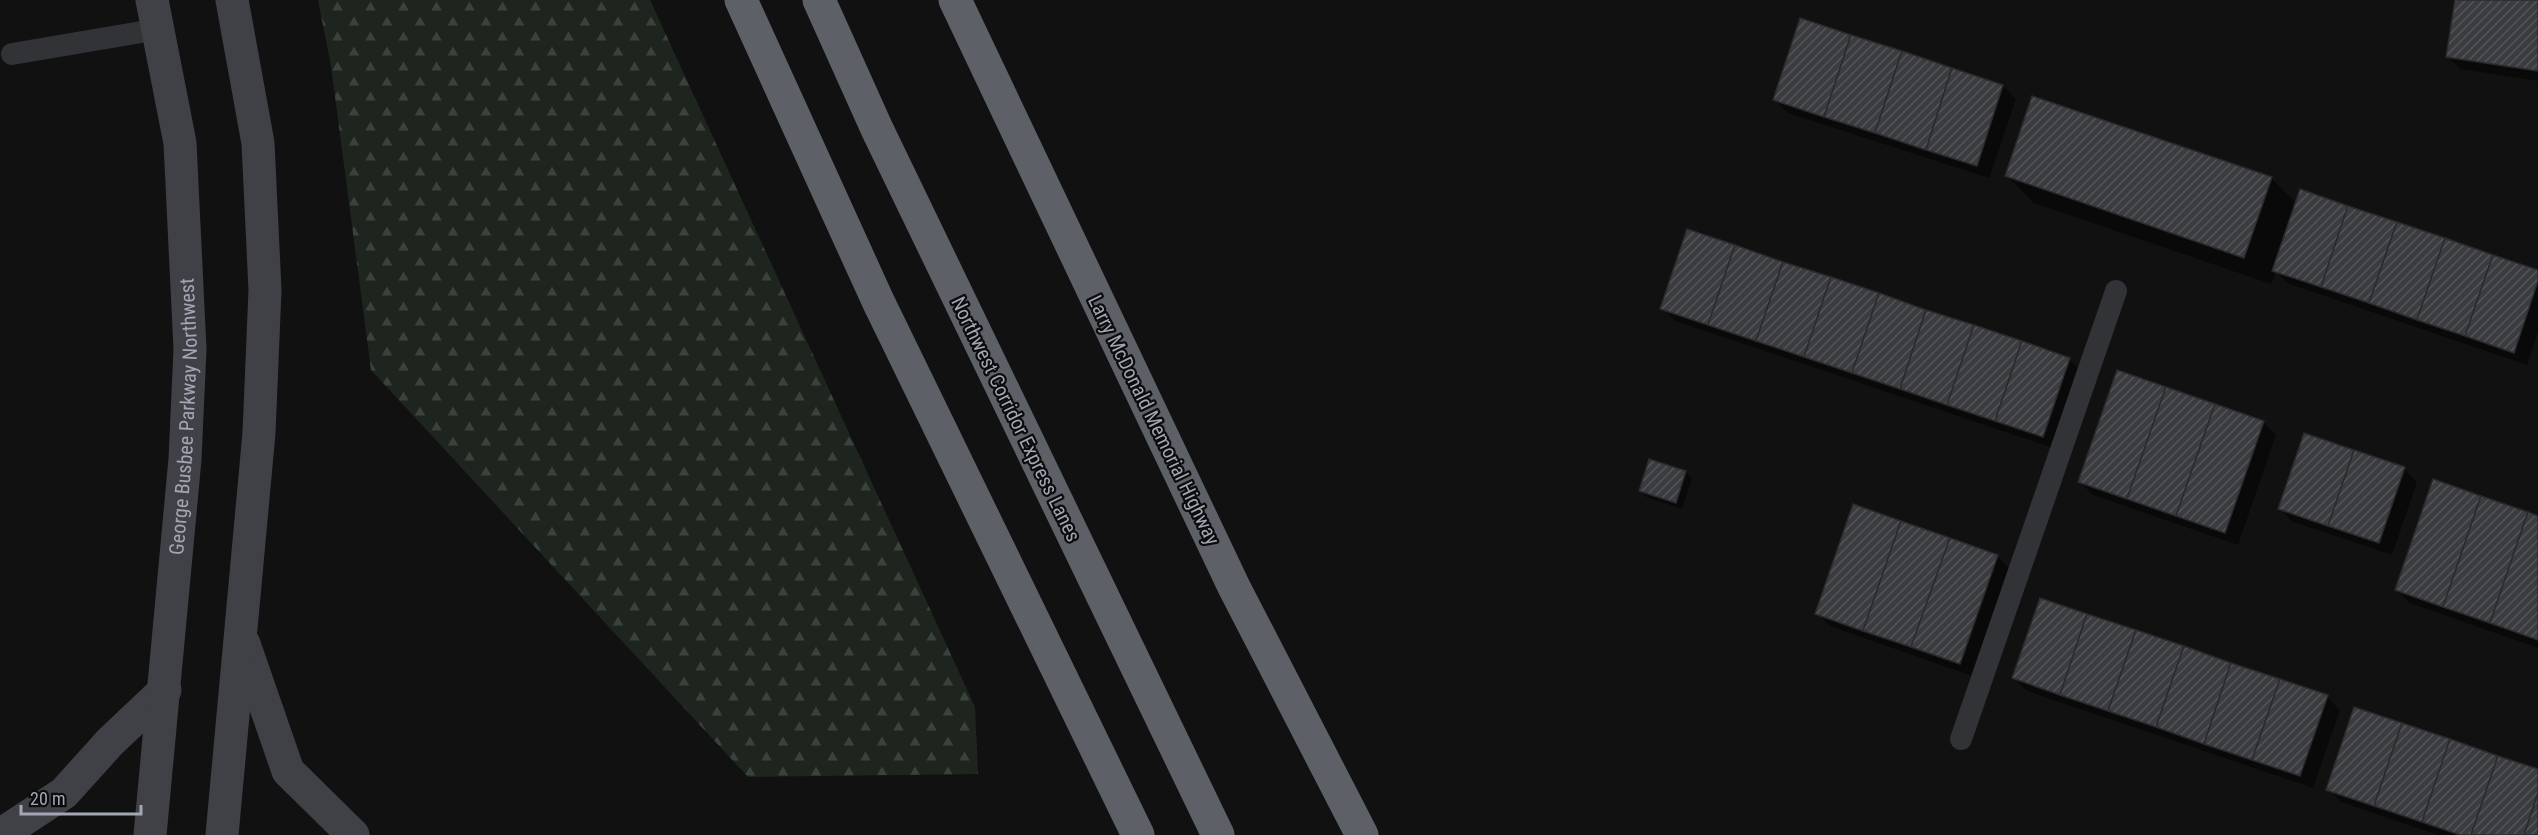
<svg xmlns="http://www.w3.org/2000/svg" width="2538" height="835" font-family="'Roboto Condensed',sans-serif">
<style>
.forest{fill:url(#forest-firs)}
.shadow{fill:#0007}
.building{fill:url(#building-hatch);stroke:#2b2b2e;stroke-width:1.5}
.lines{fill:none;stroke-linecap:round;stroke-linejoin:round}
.service{stroke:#323337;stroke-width:22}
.secondary{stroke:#404147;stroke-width:33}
.motorway{stroke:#5e6068;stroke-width:33}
.labels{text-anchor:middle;stroke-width:4.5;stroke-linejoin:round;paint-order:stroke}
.street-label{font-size:20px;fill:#a2a7b3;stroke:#0c0c0d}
</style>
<defs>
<pattern id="forest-firs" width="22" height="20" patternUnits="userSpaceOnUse" patternTransform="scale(1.5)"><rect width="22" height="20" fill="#1d251e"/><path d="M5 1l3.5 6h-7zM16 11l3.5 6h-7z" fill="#3b423c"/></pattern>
<pattern id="building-hatch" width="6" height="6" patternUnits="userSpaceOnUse" patternTransform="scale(1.5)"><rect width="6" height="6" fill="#3b3c3f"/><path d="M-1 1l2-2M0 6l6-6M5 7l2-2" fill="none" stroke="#545558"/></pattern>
</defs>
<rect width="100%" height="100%" fill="#111112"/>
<path class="forest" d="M318,0H650L975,707L978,774L748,777L371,370L331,66Z"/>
<g class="shadow">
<path d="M2456,0H2538V81L2460,69L2447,56Z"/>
<path d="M1801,20L2003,86L2016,99L1989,178L1788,113L1775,100Z"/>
<path d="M2007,176L2271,178L2297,204L2538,272V331L2527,365L2287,283L2276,272L2271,284L2034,203Z"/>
<path d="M1662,308L2069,359L2082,372L2056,449L1675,321Z"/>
<path d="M2263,422L2276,435L2238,545L2093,495L2080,482Z"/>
<path d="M2404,469L2417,482L2392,555L2293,522L2280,509Z"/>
<path d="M1685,472L1692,478L1682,509L1647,497L1640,491Z"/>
<path d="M2538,517V648L2410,603L2397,590Z"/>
<path d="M1997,556L2010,569L1972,676L1830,626L1817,613Z"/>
<path d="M2014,678L2327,697L2340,710L2313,788L2027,691Z"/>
<path d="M2538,771V835H2438L2341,802L2328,789Z"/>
</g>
<g class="building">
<path d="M2455,0H2538V71L2446,57Z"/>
<path d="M1800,18L1851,35L1824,117L1773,100Z"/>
<path d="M1851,35L1902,51L1875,133L1824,117Z"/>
<path d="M1902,51L1952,68L1926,150L1875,133Z"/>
<path d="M1952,68L2003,85L1977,166L1926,150Z"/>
<path d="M2032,96L2272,177L2244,258L2005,176Z"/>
<path d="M2300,189L2348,206L2321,287L2272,271Z"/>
<path d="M2348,206L2397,222L2369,303L2321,287Z"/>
<path d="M2397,222L2445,238L2417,320L2369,303Z"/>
<path d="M1687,229L1735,245L1708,325L1660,309Z"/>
<path d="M2445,238L2493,255L2465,336L2417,320Z"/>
<path d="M1735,245L1783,262L1756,341L1708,325Z"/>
<path d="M2493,255L2538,270V281L2514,353L2465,336Z"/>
<path d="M1783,262L1831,277L1804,357L1756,341Z"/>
<path d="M1831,277L1879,293L1852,373L1804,357Z"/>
<path d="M1879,293L1926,310L1900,389L1852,373Z"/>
<path d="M1926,310L1974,325L1947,405L1900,389Z"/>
<path d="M1974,325L2022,341L1995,421L1947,405Z"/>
<path d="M2022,341L2070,358L2043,437L1995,421Z"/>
<path d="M2117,370L2166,387L2127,499L2078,482Z"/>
<path d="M2166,387L2215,404L2176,516L2127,499Z"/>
<path d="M2215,404L2264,421L2225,533L2176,516Z"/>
<path d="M2304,433L2354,450L2328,526L2278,509Z"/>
<path d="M2354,450L2405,467L2379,543L2328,526Z"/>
<path d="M1649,459L1686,471L1676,503L1639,491Z"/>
<path d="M2433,479L2481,496L2443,607L2395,590Z"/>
<path d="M2481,496L2528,512L2490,623L2443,607Z"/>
<path d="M1853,504L1901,521L1863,631L1815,614Z"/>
<path d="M2528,512L2538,516V640L2490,623Z"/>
<path d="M1901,521L1950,538L1911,647L1863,631Z"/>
<path d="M1950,538L1998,555L1960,664L1911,647Z"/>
<path d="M2040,598L2087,614L2060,695L2012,678Z"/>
<path d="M2087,614L2136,630L2108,711L2060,695Z"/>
<path d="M2136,630L2184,646L2156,727L2108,711Z"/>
<path d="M2184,646L2231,663L2204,744L2156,727Z"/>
<path d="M2231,663L2280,679L2252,760L2204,744Z"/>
<path d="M2280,679L2328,695L2300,776L2252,760Z"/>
<path d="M2354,707L2402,723L2374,806L2326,790Z"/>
<path d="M2402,723L2450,739L2422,822L2374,806Z"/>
<path d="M2450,739L2498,756L2471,835H2460L2422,822Z"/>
<path d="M2498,756L2538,769V793L2524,835H2471Z"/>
<path d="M2538,793V835H2524Z"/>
</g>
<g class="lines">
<g class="service">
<path d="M12,54L159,29"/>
<path d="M1961,739L2116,291"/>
</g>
<g class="secondary">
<path d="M244,644L288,771L353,835"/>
<path d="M0,835L64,793L110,742L165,690"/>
<path id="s1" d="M150,835L185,459L190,349L180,143L152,0"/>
<path d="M222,835L259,433L265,290L258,143L232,0"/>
</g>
<g class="motorway">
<path d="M741,0L878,301L1138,835"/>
<path d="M819,0L877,129L1218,835"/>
<path d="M955,0L1234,587L1362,835"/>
</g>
</g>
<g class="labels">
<g class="street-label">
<text dy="7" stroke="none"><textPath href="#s1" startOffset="420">George Busbee Parkway Northwest</textPath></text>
<text transform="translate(1016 419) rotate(64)" y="7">Northwest Corridor Express Lanes</text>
<text transform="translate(1154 420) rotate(64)" y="7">Larry McDonald Memorial Highway</text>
</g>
</g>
<path d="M21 805v9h120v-9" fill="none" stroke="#a2a7b3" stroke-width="3"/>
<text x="30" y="805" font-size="18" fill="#a2a7b3" stroke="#0c0c0d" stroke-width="4.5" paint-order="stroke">20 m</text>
</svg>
